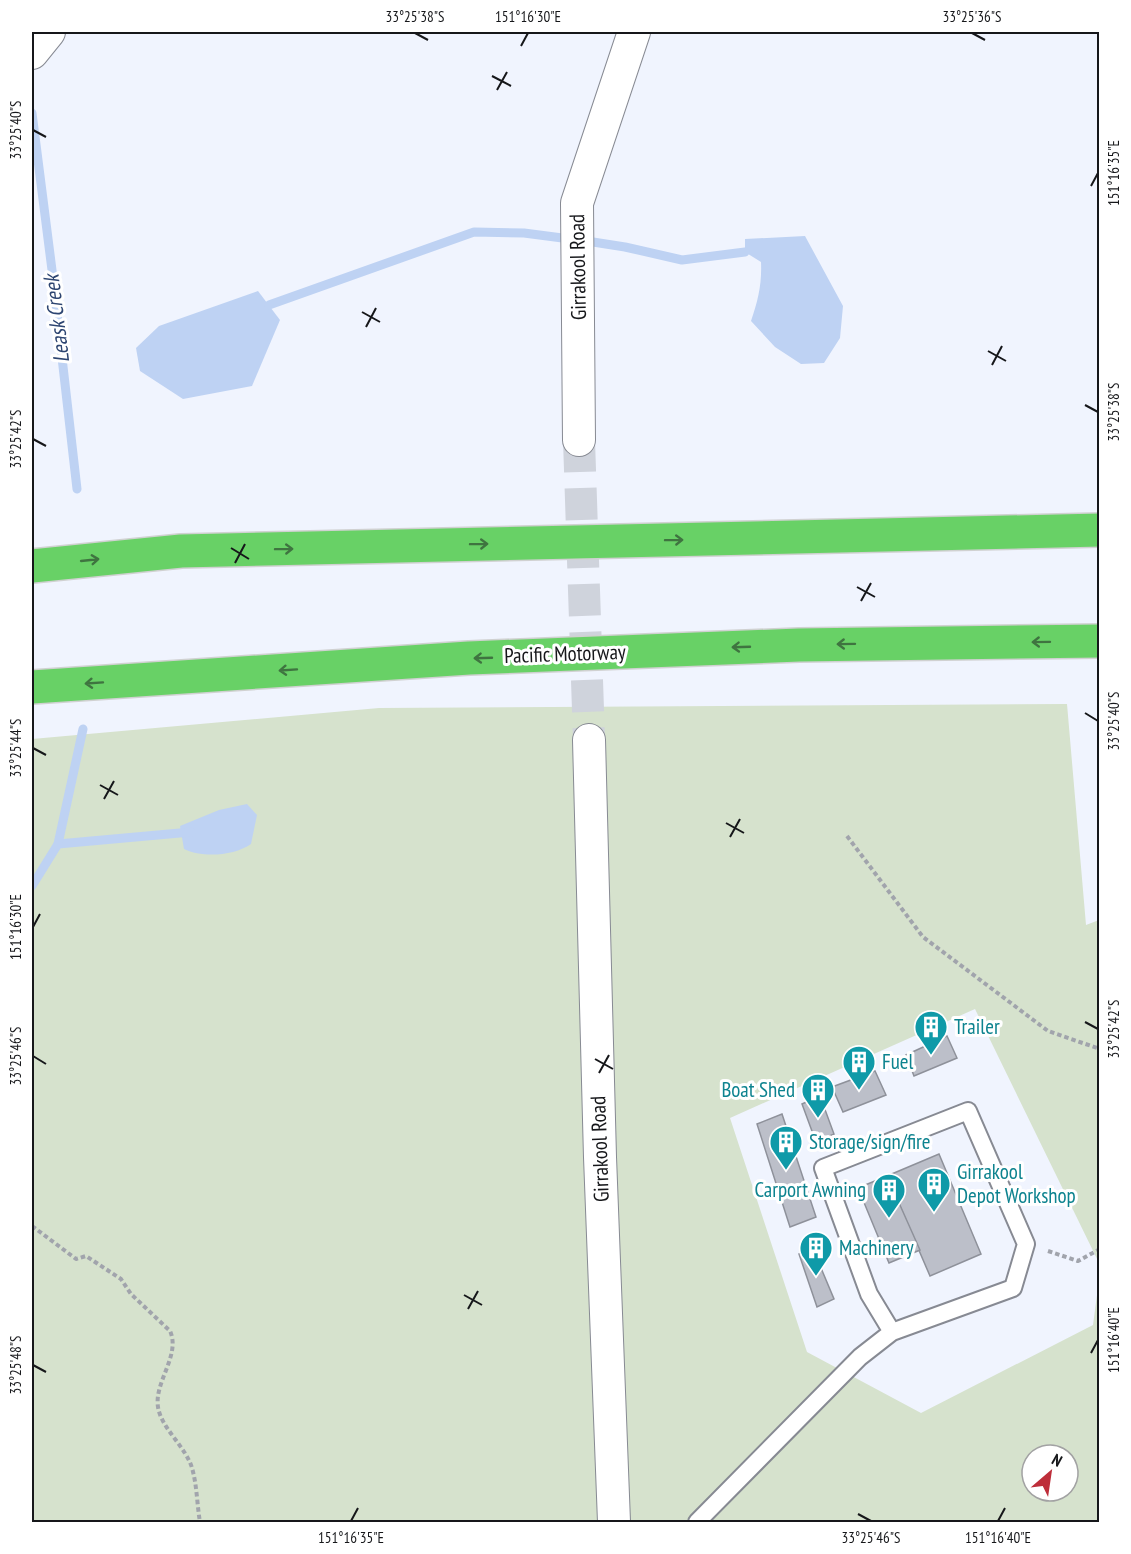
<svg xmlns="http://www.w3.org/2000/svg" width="1131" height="1554" font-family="'PT Sans Narrow',sans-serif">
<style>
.green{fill:#d6e2cd;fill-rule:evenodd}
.water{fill:#bed2f3}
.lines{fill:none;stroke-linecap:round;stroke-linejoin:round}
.stream{stroke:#bed2f3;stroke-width:9}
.building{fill:#bcbfc9;stroke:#8e919a;stroke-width:1.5}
.minor-tunnel{stroke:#cfd3dc;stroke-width:32;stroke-dasharray:32 16;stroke-linecap:butt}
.service-casing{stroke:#878a93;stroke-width:20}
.minor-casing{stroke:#878a93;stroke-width:34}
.motorway-casing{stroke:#d0d1d1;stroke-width:36}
.path{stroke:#a1a4ac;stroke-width:4;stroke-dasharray:4.5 3;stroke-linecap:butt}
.service{stroke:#fff;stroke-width:16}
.minor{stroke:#fff;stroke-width:32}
.motorway{stroke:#68d166;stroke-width:33}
.oneway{stroke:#3f7440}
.ticks{fill:none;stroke:#16171a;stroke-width:2}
.labels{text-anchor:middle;stroke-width:6;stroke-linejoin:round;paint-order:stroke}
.street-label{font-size:21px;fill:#16171a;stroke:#fff}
.culture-label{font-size:21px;fill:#0d838f;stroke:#fff;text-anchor:start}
.water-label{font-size:22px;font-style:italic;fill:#2d4571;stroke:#fff}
.neatline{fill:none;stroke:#16171a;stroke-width:2}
.ticks-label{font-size:15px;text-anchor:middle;fill:#16171a}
</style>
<rect width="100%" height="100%" fill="#f0f4fe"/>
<path class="green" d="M1067,704L1086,925L1099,920V1263L975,1009L730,1118L807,1352L921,1413L1093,1325L1099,1280V1522H32V739L379,708ZM1032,1455H1068V1491H1032Z"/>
<g class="water">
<path d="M805,236L843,306L840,338L824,363L801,364L775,347L751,321C758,301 762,284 761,262L745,252V239Z"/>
<path d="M258,291L280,320L252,386L183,399L140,371L136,348L159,326Z"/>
<path d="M247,804L257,815L251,844C234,856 202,858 184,849L180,826L219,810Z"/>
</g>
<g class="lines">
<g class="stream">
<path d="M32,113L52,270L77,489"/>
<path d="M269,305L474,232L524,233L593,242L625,247L682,260L745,252"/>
<path d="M58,844L191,832"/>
<path d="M32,886L58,844L83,729"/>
</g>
</g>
<g class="building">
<path d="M947,1036L957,1058L914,1076L906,1055Z"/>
<path d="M875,1071L886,1095L843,1112L832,1087Z"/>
<path d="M820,1096L834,1134L816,1142L802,1104Z"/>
<path d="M782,1114L816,1217L790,1227L757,1124Z"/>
<path d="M939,1154L981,1254L930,1276L887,1176Z"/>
<path d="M887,1176L920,1250L889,1263L858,1188Z"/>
<path d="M813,1249L834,1299L817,1307L799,1254Z"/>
</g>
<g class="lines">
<path class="minor-tunnel" d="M579,440L589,740"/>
<g class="service-casing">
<path id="service" d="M697,1522L860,1357L892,1332L1013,1288L1026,1244L968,1111L823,1168L869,1294L892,1332"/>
</g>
<g class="minor-casing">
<g id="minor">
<path d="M32,53L49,32"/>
<path d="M579,440L577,203L634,32"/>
<path d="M589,740L600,1157L614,1522"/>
</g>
</g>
<g class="motorway-casing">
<g id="motorway">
<path d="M32,566L181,551L1100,530"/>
<path d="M32,687L469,658L799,645L1100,641"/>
</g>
</g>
<g class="path">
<path d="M847,836L923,937L1048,1031L1100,1049"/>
<path d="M32,1226L76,1259L86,1256L121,1279L131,1294L170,1331C181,1355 154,1382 158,1407C161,1428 186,1447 192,1468C197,1485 197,1505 200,1522"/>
<path d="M1048,1251L1078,1261L1100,1249"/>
</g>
<use href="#service" class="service"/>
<use href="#minor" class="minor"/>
<use href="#motorway" class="motorway"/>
</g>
<defs><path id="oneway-shaft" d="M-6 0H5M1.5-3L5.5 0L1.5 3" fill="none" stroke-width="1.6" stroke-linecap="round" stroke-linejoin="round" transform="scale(1.5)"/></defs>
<g class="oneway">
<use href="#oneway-shaft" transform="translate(674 540) rotate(-1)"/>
<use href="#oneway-shaft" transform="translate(479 544) rotate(-1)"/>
<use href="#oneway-shaft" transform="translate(284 549) rotate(-1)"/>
<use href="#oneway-shaft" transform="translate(90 560) rotate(-6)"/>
<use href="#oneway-shaft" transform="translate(1041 642) rotate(179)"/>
<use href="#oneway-shaft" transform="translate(846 644) rotate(179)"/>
<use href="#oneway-shaft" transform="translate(741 647) rotate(178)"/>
<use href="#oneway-shaft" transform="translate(483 658) rotate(178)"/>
<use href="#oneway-shaft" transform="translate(288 670) rotate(176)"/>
<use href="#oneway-shaft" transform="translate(94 683) rotate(176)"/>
</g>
<path class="ticks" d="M415,33L428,40M972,33L985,40M521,46L528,33M492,76L511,86M497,90L507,72M33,130L46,137M1091,186L1098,173M362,312L380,322M366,327L376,308M988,351L1006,361M992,365L1002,346M1085,405L1098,412M33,439L46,446M231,548L249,559M235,563L245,544M857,587L875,597M861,601L871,583M1085,713L1098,721M33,748L46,755M100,785L118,795M104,799L114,781M726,823L744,833M730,837L740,819M33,927L40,914M1085,1022L1098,1029M33,1056L46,1064M595,1059L613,1069M599,1073L609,1055M464,1295L482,1305M468,1309L478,1291M1091,1353L1098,1340M33,1365L46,1372M858,1514L871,1521M351,1521L358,1508M998,1521L1005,1508"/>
<defs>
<g id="building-pin" transform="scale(1.725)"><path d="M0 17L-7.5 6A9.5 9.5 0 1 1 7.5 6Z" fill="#0f9aa8" stroke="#fff"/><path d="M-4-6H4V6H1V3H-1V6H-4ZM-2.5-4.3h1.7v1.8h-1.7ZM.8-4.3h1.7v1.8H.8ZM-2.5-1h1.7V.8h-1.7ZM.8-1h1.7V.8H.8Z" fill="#fff"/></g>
</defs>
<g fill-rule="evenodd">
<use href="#building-pin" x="931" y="1027"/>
<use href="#building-pin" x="859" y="1062"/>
<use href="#building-pin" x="818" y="1090"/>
<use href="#building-pin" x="786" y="1142"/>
<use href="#building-pin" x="934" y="1184"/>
<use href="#building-pin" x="889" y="1190"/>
<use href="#building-pin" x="816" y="1248"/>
</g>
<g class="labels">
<g class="street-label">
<text transform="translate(578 267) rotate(-91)" y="7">Girrakool Road</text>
<text transform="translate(565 654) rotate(-2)" y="7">Pacific Motorway</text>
<text transform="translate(600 1149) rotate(-92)" y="7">Girrakool Road</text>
</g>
<g class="culture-label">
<text x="954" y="1034">Trailer</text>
<text x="882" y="1069">Fuel</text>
<text x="795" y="1097" text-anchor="end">Boat Shed</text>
<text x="809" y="1149">Storage/sign/fire</text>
<text x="957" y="1179">Girrakool<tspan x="957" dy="24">Depot Workshop</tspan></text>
<text x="866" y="1197" text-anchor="end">Carport Awning</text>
<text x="839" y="1255">Machinery</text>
</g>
<g class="water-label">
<text transform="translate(56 319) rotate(-97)" y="8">Leask Creek</text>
</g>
</g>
<rect width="1131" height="1554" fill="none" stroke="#ffffff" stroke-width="66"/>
<g transform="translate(1050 1473) rotate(29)"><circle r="28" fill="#ffffff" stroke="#a2a2a3" stroke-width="1.5"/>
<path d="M0-4.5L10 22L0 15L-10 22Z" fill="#be2e3a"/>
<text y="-9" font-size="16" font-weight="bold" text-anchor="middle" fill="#16171a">N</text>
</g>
<rect x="33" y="33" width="1065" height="1488" class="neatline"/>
<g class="ticks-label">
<text x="415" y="22">33°25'38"S</text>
<text x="528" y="22">151°16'30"E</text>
<text x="972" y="22">33°25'36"S</text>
<text transform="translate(16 130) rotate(-90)" y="5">33°25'40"S</text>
<text transform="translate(1114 173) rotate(-90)" y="5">151°16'35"E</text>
<text transform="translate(1114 412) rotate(-90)" y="5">33°25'38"S</text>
<text transform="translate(16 439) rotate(-90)" y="5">33°25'42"S</text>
<text transform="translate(1114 721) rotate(-90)" y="5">33°25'40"S</text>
<text transform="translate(16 748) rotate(-90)" y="5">33°25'44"S</text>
<text transform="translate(16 927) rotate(-90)" y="5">151°16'30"E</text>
<text transform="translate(1114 1029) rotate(-90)" y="5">33°25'42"S</text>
<text transform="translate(16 1056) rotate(-90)" y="5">33°25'46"S</text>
<text transform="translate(1114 1340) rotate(-90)" y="5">151°16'40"E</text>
<text transform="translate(16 1365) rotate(-90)" y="5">33°25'48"S</text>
<text x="351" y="1543">151°16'35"E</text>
<text x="871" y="1543">33°25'46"S</text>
<text x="998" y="1543">151°16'40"E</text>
</g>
</svg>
